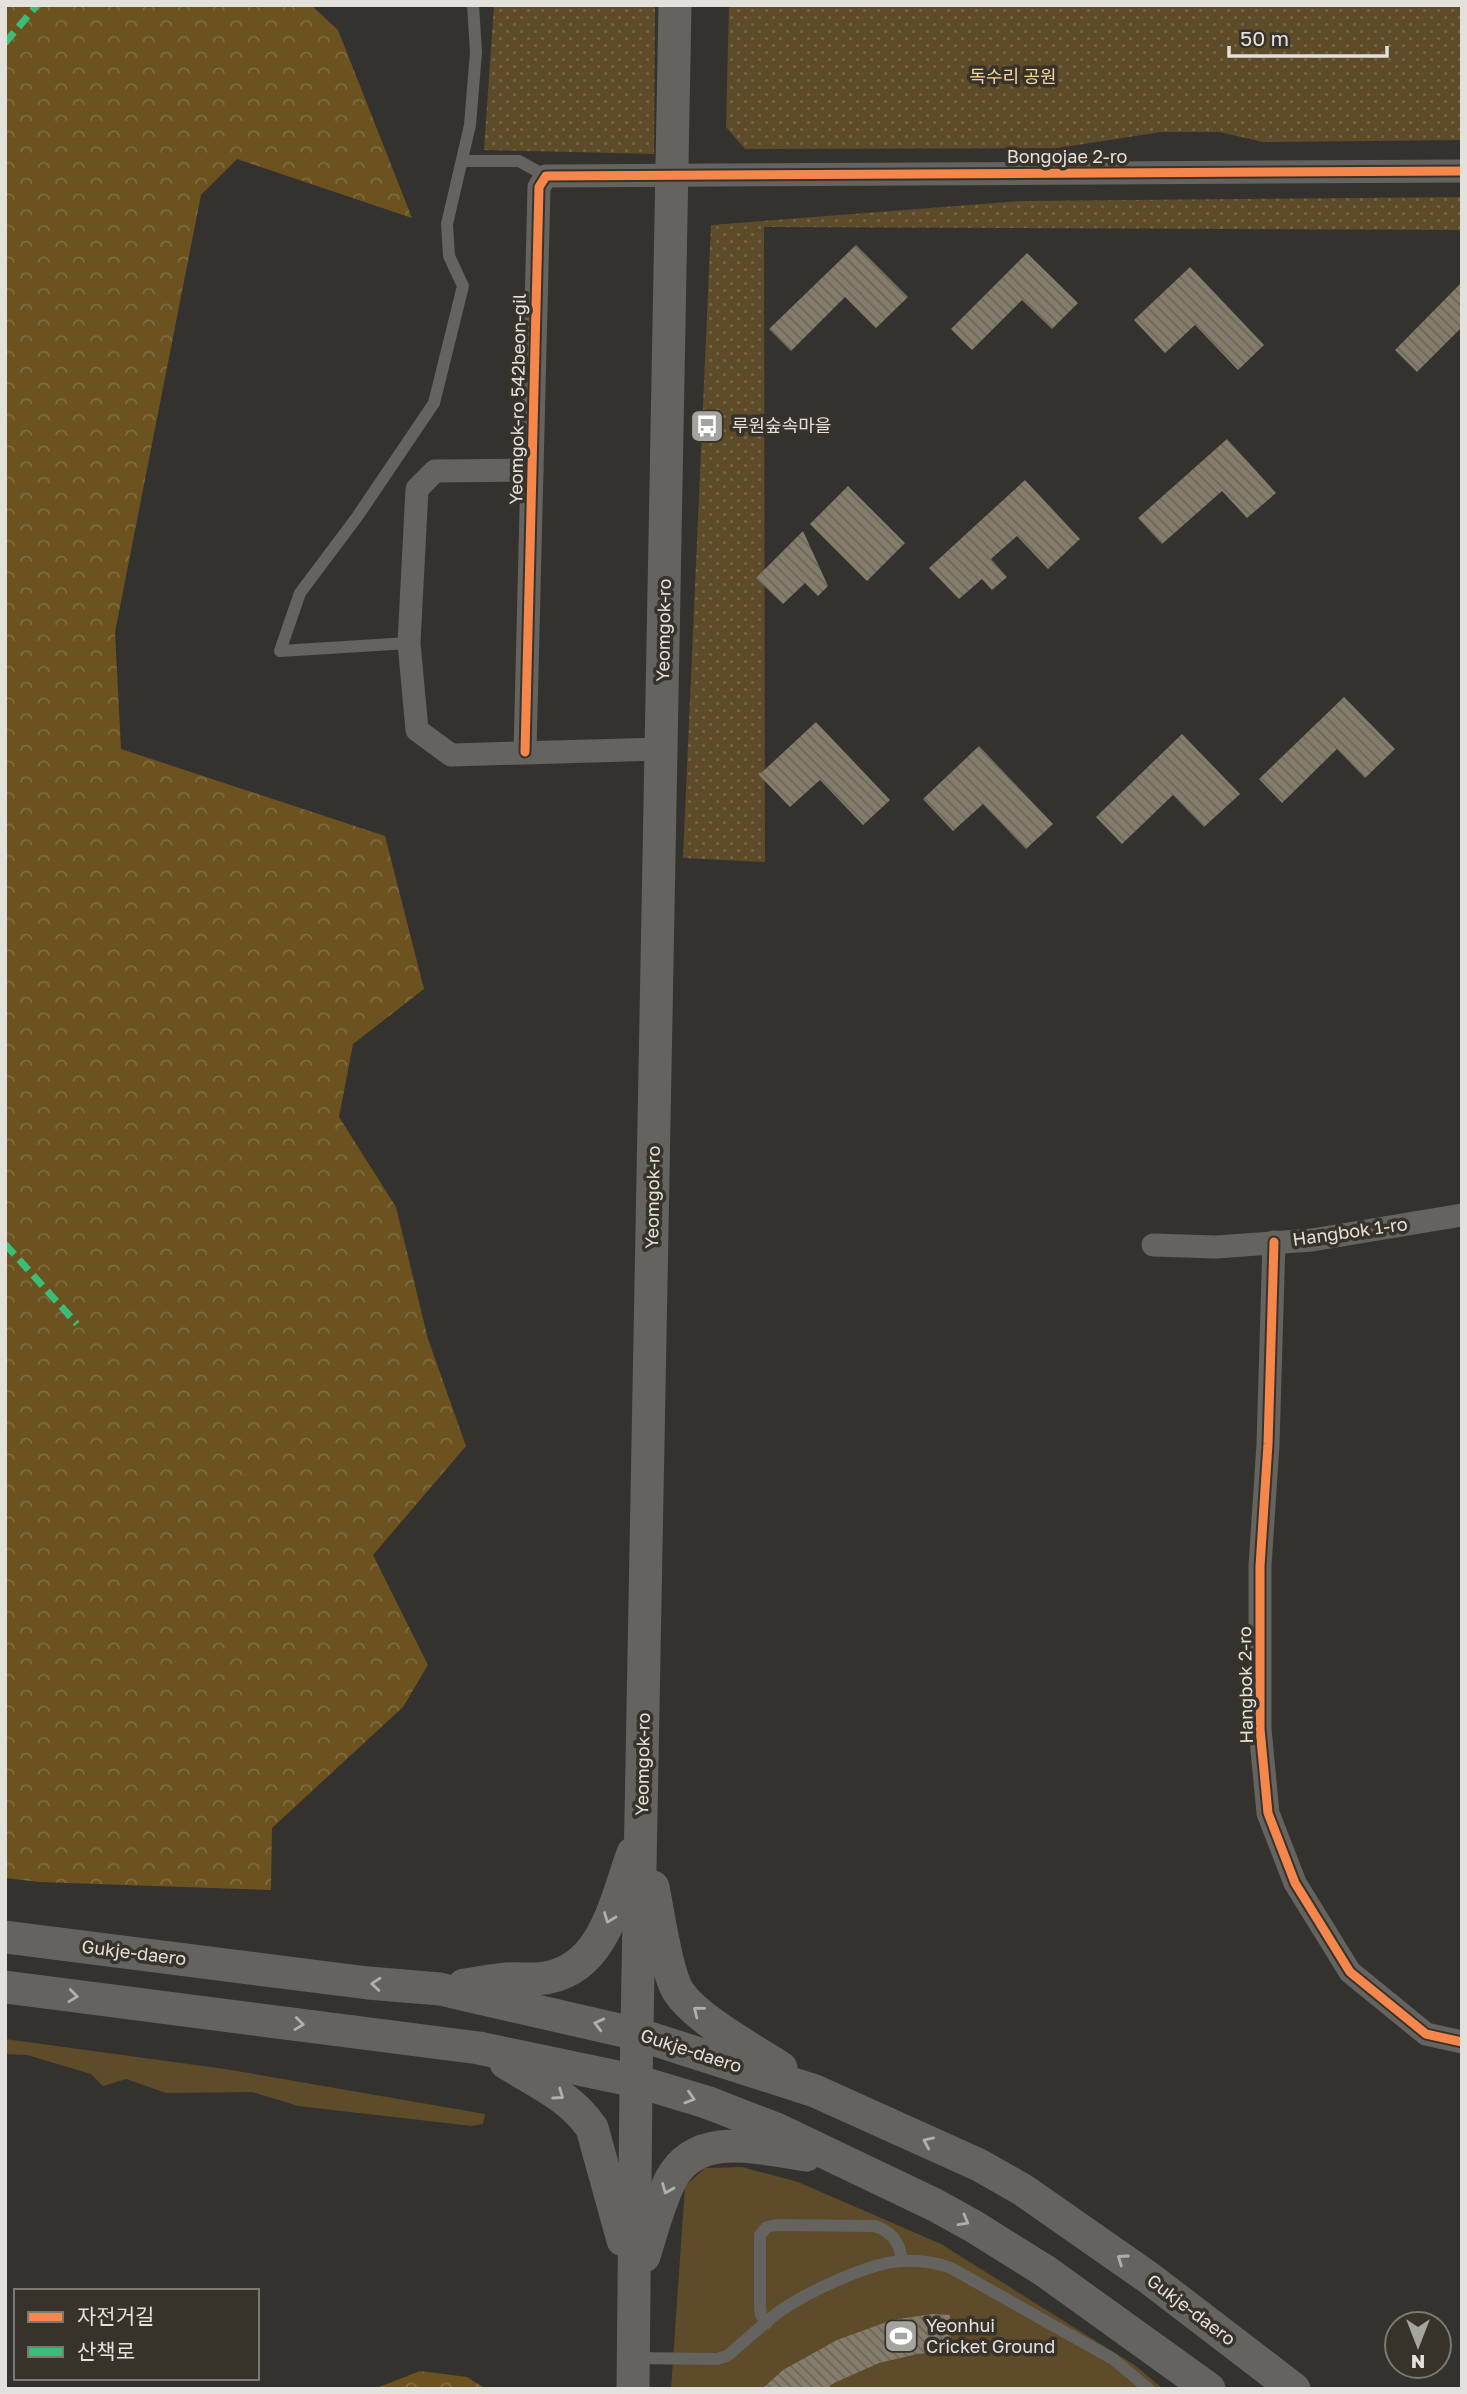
<svg xmlns="http://www.w3.org/2000/svg" width="1467" height="2394" font-family="'Golos Text','Noto Sans KR',sans-serif">
<style>
.grass{fill:#5e4b29}
.forest{fill:url(#forest-crowns)}
.park{fill:url(#park-dots)}
.building{fill:url(#building-back-hatch)}
.lines{fill:none;stroke-linecap:round;stroke-linejoin:round}
.lane{stroke:#64635f;stroke-width:12}
.street{stroke:#64635f;stroke-width:23}
.secondary{stroke:#64635f;stroke-width:33}
.quiet{stroke:#3abd76;stroke-width:7;stroke-dasharray:14 7;stroke-linecap:butt}
.cycleway-casing{stroke:#37332b;stroke-width:13}
.cycleway{stroke:#f5874c;stroke-width:9}
.oneway{stroke:#b0afaa}
.labels{text-anchor:middle;stroke-width:7;stroke-linejoin:round;paint-order:stroke}
.park-label{font-size:18px;fill:#f7d69e;stroke:#37332b}
.street-label{font-size:18px;fill:#e3e1dc;stroke:#37332b}
.poi-label{font-size:18px;fill:#e3e1dc;stroke:#37332b;text-anchor:start}
</style>
<defs>
<pattern id="forest-crowns" width="20" height="18" patternUnits="userSpaceOnUse" patternTransform="scale(1.75)"><rect width="20" height="18" fill="#6c521f"/><path d="M2 6a3 3 0 1 1 6 0M12 15a3 3 0 1 1 6 0" fill="none" stroke="#816b3f"/></pattern>
<pattern id="park-dots" width="8" height="8" patternUnits="userSpaceOnUse" patternTransform="scale(1.75)"><rect width="8" height="8" fill="#5e4b29"/><path d="M2 2h.1M6 6h.1" fill="none" stroke="#756547" stroke-width="1.8" stroke-linecap="round"/></pattern>
<pattern id="building-back-hatch" width="6" height="6" patternUnits="userSpaceOnUse" patternTransform="scale(1.75)"><rect width="6" height="6" fill="#857c6c"/><path d="M-1 5l2 2M0 0l6 6M5-1l2 2" fill="none" stroke="#6b665b"/></pattern>
</defs>
<rect width="100%" height="100%" fill="#34322e"/>
<g class="grass">
<path d="M5,2039L225,2069L485,2114L483,2124L472,2126L298,2106L252,2092L166,2093L126,2079L103,2086L91,2074L27,2055L5,2054Z"/>
<path d="M742,2167L798,2182L941,2244L1136,2366L1163,2389H671L685,2186L705,2168Z"/>
</g>
<g class="forest">
<path d="M5,5H311L338,30L412,218L237,159L201,195L115,632L121,749L385,836L424,989L353,1044L339,1117L396,1207L428,1339L466,1446L373,1555L428,1665L403,1707L272,1828L271,1890L39,1882L5,1878Z"/>
<path d="M420,2371L467,2377L486,2389H374Z"/>
</g>
<g class="park">
<path d="M494,5H655L654,154L484,150Z"/>
<path d="M729,5H1462V140L1263,142L1219,132H1161L1058,148L745,149L726,127Z"/>
<path d="M1462,197V230L764,227L765,862L683,858L711,225L1022,201Z"/>
</g>
<g class="building">
<path d="M856,245L908,297L876,328L845,297L791,351L769,329Z"/>
<path d="M1027,253L1078,303L1052,329L1022,300L972,350L951,329Z"/>
<path d="M1190,267L1264,345L1238,370L1195,325L1165,353L1134,320Z"/>
<path d="M1462,282V327L1417,372L1395,350Z"/>
<path d="M1227,439L1276,493L1247,518L1222,491L1162,544L1138,518Z"/>
<path d="M1025,480L1080,539L1048,569L1017,536L991,559L1007,577L992,590L982,579L959,599L929,568Z"/>
<path d="M848,486L905,543L867,581L810,524Z"/>
<path d="M803,531L828,586L818,596L805,583L783,604L756,578Z"/>
<path d="M1344,697L1395,749L1365,778L1337,749L1282,803L1259,779Z"/>
<path d="M816,722L890,800L863,825L820,780L790,807L759,775Z"/>
<path d="M1182,734L1240,794L1204,827L1173,795L1122,844L1096,817Z"/>
<path d="M979,746L1053,824L1026,849L983,804L953,831L923,799Z"/>
<path d="M932,2314L950,2315L951,2351L917,2354L879,2363L834,2383L826,2389H762L783,2370L837,2340L892,2320Z"/>
</g>
<g class="lines">
<g class="lane">
<path d="M462,161H519L546,176"/>
<path d="M409,643L280,651L300,593L357,517L434,403L463,286L449,256L447,224L470,125L476,52L473,5"/>
<path d="M767,2323L761,2315L760,2308V2235L767,2227L776,2225L875,2226C892,2232 900,2242 902,2261"/>
<path d="M634,2358L717,2359L727,2356C745,2341 762,2325 780,2311C808,2292 870,2262 903,2261C920,2260 935,2262 951,2268L1113,2359L1149,2389"/>
</g>
<g class="street">
<path d="M532,470L435,471L417,489L409,643L417,730L451,755L662,749"/>
<path d="M525,752L539,187L546,176L1462,171"/>
<path d="M1274,1242L1268,1444L1260,1566V1729L1268,1813L1295,1883L1350,1972L1426,2034L1462,2042"/>
<path d="M1153,1245L1216,1247L1312,1240L1462,1215"/>
</g>
<g class="secondary">
<path d="M653,1887C658,1911 666,1972 678,1991C696,2019 752,2049 781,2068"/>
<path d="M5,1937L368,1983L440,1989L637,2034L815,2091L979,2165L1023,2190L1149,2278L1294,2389"/>
<path d="M464,1985C478,1983 493,1980 507,1979C521,1978 537,1981 550,1977C605,1965 616,1899 633,1853"/>
<path d="M5,1987L479,2048L636,2081L706,2102L776,2129L935,2205L973,2226L1045,2271L1209,2389"/>
<path d="M506,2063C537,2082 571,2097 592,2128L623,2240"/>
<path d="M644,2256C652,2231 659,2202 671,2179C698,2129 762,2149 806,2155"/>
<path d="M633,2389L636,2081L675,5"/>
</g>
<g class="quiet">
<path d="M5,43L37,5"/>
<path d="M5,1244L77,1324"/>
</g>
<g class="cycleway-casing">
<g id="cycleway">
<path d="M525,752L539,187L546,176L1462,171"/>
<path d="M1274,1242L1268,1444L1260,1566V1729L1268,1813L1295,1883L1350,1972L1426,2034L1462,2042"/>
</g>
</g>
<use href="#cycleway" class="cycleway"/>
</g>
<defs><path id="oneway-chevron" d="M-2-3.5L2.5 0L-2 3.5" fill="none" stroke-width="1.6" stroke-linecap="round" stroke-linejoin="round" transform="scale(1.75)"/></defs>
<g class="oneway">
<use href="#oneway-chevron" transform="translate(609 1918) rotate(111)"/>
<use href="#oneway-chevron" transform="translate(376 1984) rotate(-175)"/>
<use href="#oneway-chevron" transform="translate(73 1996) rotate(7)"/>
<use href="#oneway-chevron" transform="translate(698 2011) rotate(-141)"/>
<use href="#oneway-chevron" transform="translate(299 2024) rotate(7)"/>
<use href="#oneway-chevron" transform="translate(599 2024) rotate(-166)"/>
<use href="#oneway-chevron" transform="translate(559 2095) rotate(35)"/>
<use href="#oneway-chevron" transform="translate(690 2098) rotate(17)"/>
<use href="#oneway-chevron" transform="translate(928 2142) rotate(-156)"/>
<use href="#oneway-chevron" transform="translate(667 2189) rotate(112)"/>
<use href="#oneway-chevron" transform="translate(964 2221) rotate(29)"/>
<use href="#oneway-chevron" transform="translate(1122 2259) rotate(-145)"/>
</g>
<defs>
<g id="bus-square" transform="scale(1.75)"><rect x="-9" y="-9" width="18" height="18" rx="4" fill="#a6a49f" stroke="#37332b"/><path d="M-5-6H5V4H4V6H2V4H-2V6H-4V4H-5ZM-3.5-4V0h7V-4ZM-3.5 1.2v1.5H-2V1.2ZM2 1.2v1.5H3.5V1.2Z" fill="#fff"/></g>
<g id="stadium-square" transform="scale(1.75)"><rect x="-9" y="-9" width="18" height="18" rx="4" fill="#a6a49f" stroke="#37332b"/><path d="M0-5a6.5 5 0 1 0 0 10a6.5 5 0 1 0 0-10ZM-3.5-1.8h7v3.6h-7Z" fill="#fff"/></g>
</defs>
<g fill-rule="evenodd">
<use href="#bus-square" x="707" y="426"/>
<use href="#stadium-square" x="901" y="2336"/>
</g>
<g class="labels">
<g class="park-label">
<text x="1013" y="83">독수리 공원</text>
</g>
<g class="street-label">
<text x="1067" y="163">Bongojae 2-ro</text>
<text transform="translate(518 399) rotate(-89)" y="6">Yeomgok-ro 542beon-gil</text>
<text transform="translate(664 630) rotate(-89)" y="6">Yeomgok-ro</text>
<text transform="translate(653 1197) rotate(-89)" y="6">Yeomgok-ro</text>
<text transform="translate(1350 1232) rotate(-8)" y="6">Hangbok 1-ro</text>
<text transform="translate(1246 1685) rotate(-91)" y="6">Hangbok 2-ro</text>
<text transform="translate(643 1764) rotate(-89)" y="6">Yeomgok-ro</text>
<text transform="translate(134 1953) rotate(7)" y="6">Gukje-daero</text>
<text transform="translate(691 2051) rotate(18)" y="6">Gukje-daero</text>
<text transform="translate(1191 2310) rotate(37)" y="6">Gukje-daero</text>
</g>
<g class="poi-label">
<text x="732" y="432">루원숲속마을</text>
<text x="926" y="2332">Yeonhui<tspan x="926" dy="21">Cricket Ground</tspan></text>
</g>
</g>
<rect width="1467" height="2394" fill="none" stroke="#e3e1dc" stroke-width="14"/>
<rect x="14" y="2289" width="245" height="91" fill="#37332b" stroke="#7c7972" stroke-width="2"/>
<rect x="28" y="2312" width="35" height="10" fill="#f5874c" stroke="#7c7972" stroke-width="2"/>
<text x="77" y="2324" font-size="21" fill="#e3e1dc">자전거길</text>
<rect x="28" y="2347" width="35" height="10" fill="#3abd76" stroke="#7c7972" stroke-width="2"/>
<text x="77" y="2359" font-size="21" fill="#e3e1dc">산책로</text>
<g transform="translate(1418 2345) rotate(180)"><circle r="33" fill="#37332b" stroke="#7c7972" stroke-width="2"/>
<path d="M0-5L12 26L0 18L-12 26Z" fill="#a6a49f"/>
<text y="-10" font-size="19" font-weight="bold" text-anchor="middle" fill="#e3e1dc">N</text>
</g>
<path d="M1229 46v10h158v-10" fill="none" stroke="#e3e1dc" stroke-width="3.5"/>
<text x="1240" y="46" font-size="21" fill="#e3e1dc" stroke="#37332b" stroke-width="5" paint-order="stroke">50 m</text>
</svg>
